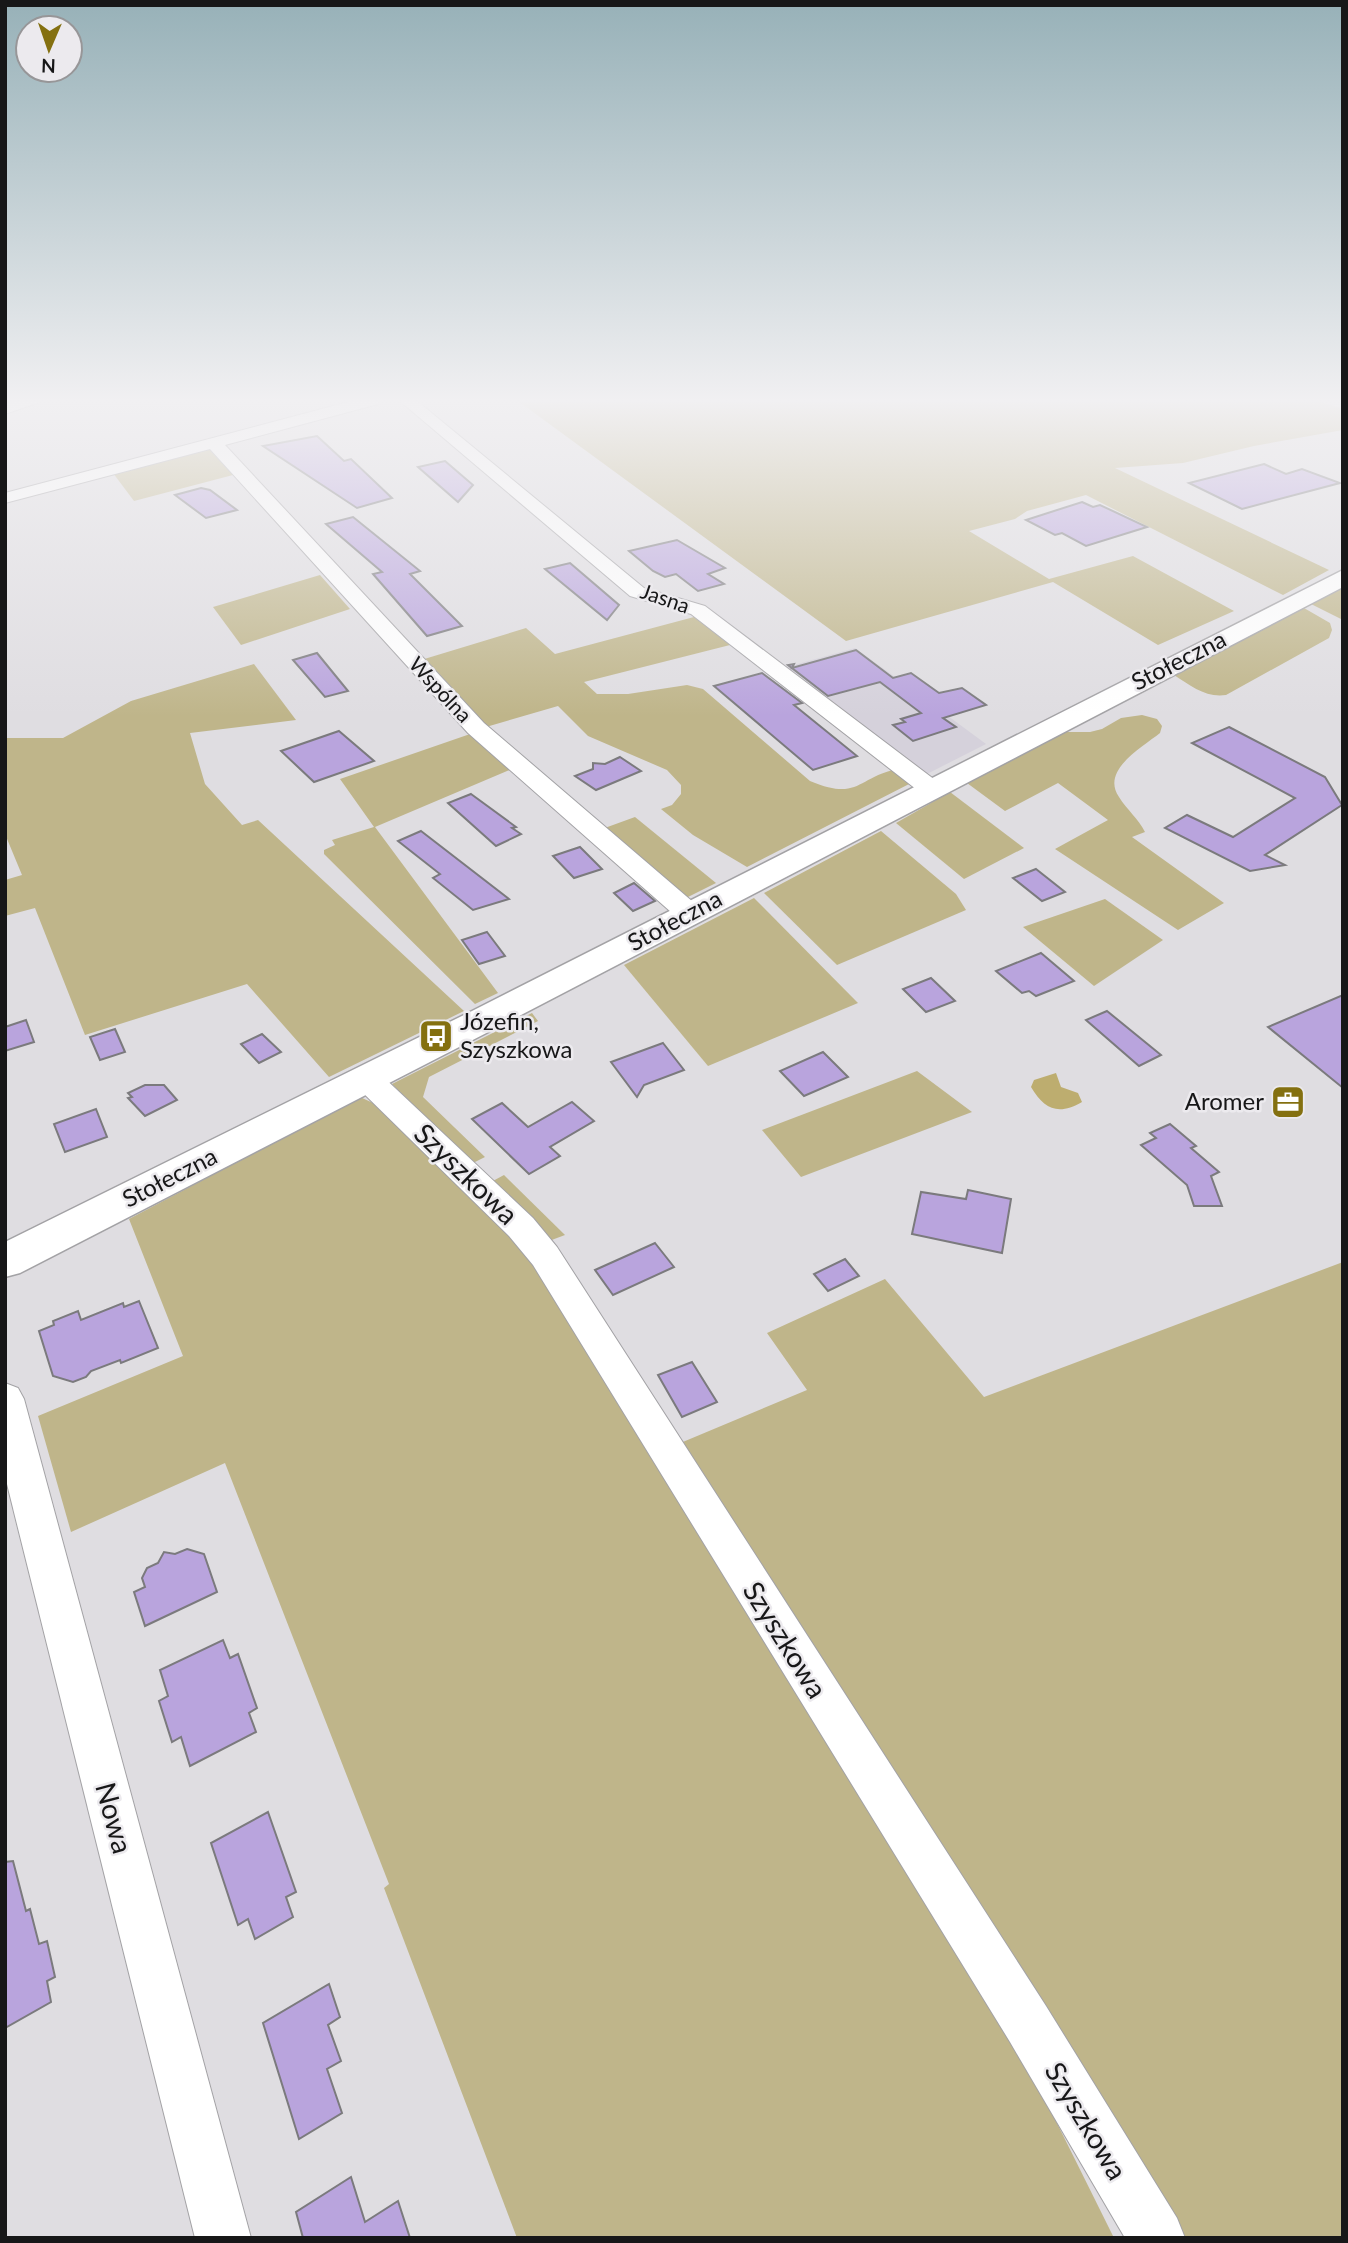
<svg xmlns="http://www.w3.org/2000/svg" width="1348" height="2243" font-family="Lato,sans-serif">
<style>
.built{fill:#d5d1db}
.green{fill:#bfb58a}
.water{fill:#bdad6f}
.building{fill:#b9a4dd;stroke:#7b7a7d;stroke-width:2}
.lines{fill:none;stroke-linecap:round;stroke-linejoin:round}
.minor-casing{stroke:#a3a2a5;stroke-width:2}
.tertiary-casing{stroke:#a3a2a5;stroke-width:3}
.minor{fill:#fff;fill-rule:evenodd}
.tertiary{fill:#fff;fill-rule:evenodd}
.labels{text-anchor:middle;stroke-width:5;stroke-linejoin:round;paint-order:stroke}
.far-street-label{font-size:21px;fill:#171718;stroke:#eceaee}
.street-label{font-size:24px;fill:#171718;stroke:#eceaee}
.poi-label{font-size:24px;fill:#171718;stroke:#eceaee;text-anchor:start}
.near-street-label{font-size:28px;fill:#171718;stroke:#eceaee}
</style>
<rect width="100%" height="100%" fill="#dfdde1"/>
<path class="built" d="M855,648L895,677L986,744L925,775L783,668Z"/>
<g class="green">
<path d="M1322,402L1343,409V430L1254,446L1183,463L1115,468L1329,570L1283,595L1086,495L1027,511L1015,519L969,531L1049,579L1133,556L1234,611L1158,645L1053,582L846,641L518,401Z"/>
<path d="M208,448L233,475L134,501L113,473Z"/>
<path d="M320,575L350,609L241,645L213,607Z"/>
<path d="M1343,588L1341,619L1311,604Z"/>
<path d="M1304,608L1330,623L1332,630L1329,638L1226,695C1206,698 1191,686 1174,675Z"/>
<path d="M694,617L730,645L584,682L597,694H628L687,685L703,689L810,781C858,801 856,779 896,769L913,782L747,867L693,835L661,809L672,805L681,794V785L667,770L588,736L558,706L486,727L421,660L526,628L555,654Z"/>
<path d="M254,664L296,720L190,733L205,784L242,825L258,820L464,1011L329,1077L247,984L85,1035L35,908L5,916V880L22,875L5,834V738H63L131,701Z"/>
<path d="M1142,715L1157,719L1162,726L1160,733C1144,746 1100,770 1119,797C1127,810 1138,818 1145,832L1132,837L1224,903L1178,930L1055,849L1108,820L1058,783L1005,811L967,783L1064,732H1090L1102,729L1121,718Z"/>
<path d="M473,733L512,769L375,827L498,993L475,1004L324,854V850L335,845L332,840L374,827L340,779Z"/>
<path d="M950,792L1024,848L964,879L896,823Z"/>
<path d="M635,817L716,883L682,900L602,829Z"/>
<path d="M881,831L956,894L966,910L837,965L764,893Z"/>
<path d="M754,898L858,1003L708,1066L624,965Z"/>
<path d="M1105,899L1163,940L1094,986L1023,927Z"/>
<path d="M532,1013L538,1021L429,1077L423,1097L485,1157L473,1163L392,1084Z"/>
<path d="M917,1071L972,1112L801,1177L762,1130Z"/>
<path d="M360,1097L373,1103L506,1226L527,1251L1042,2093L1114,2238H517L384,1888L389,1884L225,1463L71,1532L38,1416L183,1356L129,1219Z"/>
<path d="M504,1175L565,1235L549,1241L491,1182Z"/>
<path d="M1343,1262V2238H1181L678,1444L807,1390L767,1333L885,1279L984,1397Z"/>
</g>
<path class="water" d="M1056,1073L1061,1087L1078,1093L1082,1102C1058,1116 1044,1109 1031,1087L1034,1080Z"/>
<g class="building">
<path d="M317,436L344,461L351,459L392,498L357,508L263,446Z"/>
<path d="M445,461L473,485L458,502L418,467Z"/>
<path d="M1264,464L1286,474L1302,469L1340,483L1242,509L1189,483Z"/>
<path d="M201,488L210,490L237,510L206,518L175,495Z"/>
<path d="M1082,502L1093,507L1100,505L1147,527L1086,546L1062,533L1055,535L1026,520Z"/>
<path d="M353,517L420,571L410,574L462,626L427,636L373,574L382,572L326,524Z"/>
<path d="M677,540L725,568L708,574L724,584L698,591L676,574L665,577L653,571L629,551Z"/>
<path d="M570,563L619,605L607,620L545,569Z"/>
<path d="M856,650L893,678L911,673L939,693L962,688L986,705L943,718L956,727L913,741L893,725L905,722L901,719L921,713L880,682L828,696L788,665L794,664L792,668Z"/>
<path d="M317,653L348,691L325,697L293,660Z"/>
<path d="M762,673L802,703L794,705L857,756L813,770L714,686Z"/>
<path d="M1229,727L1325,777L1342,805L1265,855L1285,865L1250,871L1165,828L1187,815L1233,837L1295,798L1192,743Z"/>
<path d="M339,731L374,761L314,782L281,751Z"/>
<path d="M620,757L641,771L596,790L575,776L593,769V763L605,764Z"/>
<path d="M471,794L516,827L512,828L521,834L496,846L448,803Z"/>
<path d="M421,831L509,899L473,910L433,878L440,874L398,841Z"/>
<path d="M580,847L602,869L574,878L553,856Z"/>
<path d="M1036,869L1065,892L1042,901L1013,878Z"/>
<path d="M634,883L655,901L633,911L614,893Z"/>
<path d="M487,932L505,956L479,964L462,940Z"/>
<path d="M1041,953L1074,981L1036,996L1029,991L1022,993L996,971Z"/>
<path d="M931,978L955,1001L926,1012L903,989Z"/>
<path d="M1343,995V1088L1268,1027Z"/>
<path d="M1107,1011L1161,1055L1139,1066L1086,1020Z"/>
<path d="M26,1020L34,1042L5,1051V1027Z"/>
<path d="M115,1029L125,1052L100,1060L90,1037Z"/>
<path d="M262,1034L281,1052L259,1063L241,1044Z"/>
<path d="M663,1043L684,1070L644,1085L637,1097L611,1062Z"/>
<path d="M823,1052L848,1077L804,1096L780,1071Z"/>
<path d="M145,1085H164L177,1100L145,1116L128,1098L132,1097L128,1093Z"/>
<path d="M572,1102L594,1121L550,1147L560,1156L529,1174L472,1119L502,1103L528,1127Z"/>
<path d="M96,1109L107,1137L65,1152L54,1124Z"/>
<path d="M1170,1124L1196,1146L1191,1148L1219,1172L1211,1176L1222,1206H1194L1187,1185L1141,1145L1156,1138L1150,1133Z"/>
<path d="M968,1190L1011,1199L1002,1253L912,1234L921,1192L966,1199Z"/>
<path d="M655,1243L674,1267L613,1295L595,1270Z"/>
<path d="M845,1259L859,1276L828,1291L814,1274Z"/>
<path d="M139,1301L158,1348L121,1363L120,1360L91,1371L86,1377L73,1382L53,1376L39,1331L54,1325L53,1321L78,1311L81,1320L123,1303L124,1307Z"/>
<path d="M692,1362L717,1402L682,1417L658,1375Z"/>
<path d="M187,1549L204,1554L217,1592L145,1626L134,1592L145,1587L142,1578L147,1568L158,1563L164,1552L175,1554Z"/>
<path d="M223,1640L230,1658L238,1654L257,1708L249,1713L256,1732L190,1766L181,1737L172,1742L159,1701L168,1696L160,1670Z"/>
<path d="M268,1812L296,1892L286,1897L293,1917L255,1939L248,1919L238,1925L211,1843Z"/>
<path d="M13,1861L26,1911L30,1909L39,1944L47,1941L55,1977L47,1981L51,2002L5,2028V1862Z"/>
<path d="M329,1984L340,2017L328,2025L341,2061L327,2069L342,2113L299,2139L263,2023Z"/>
<path d="M351,2177L365,2222L398,2201L410,2238H303L296,2212Z"/>
</g>
<g class="lines">
<g class="minor-casing">
<g id="minor">
<path d="M16,401H43L5,414V404Z"/>
<path d="M352,401H379L378,404L225,445L484,723L700,908L703,914L700,920L690,922L680,920L468,733L210,449L5,503V493Z"/>
<path d="M400,401H417L644,588L705,606L939,783L942,788L939,793L930,795L921,793L691,614L630,596Z"/>
<path d="M367,1069L378,1072L533,1218L557,1247L1046,2006L1177,2218L1185,2238H1125L1010,2042L533,1265L509,1236L356,1086L352,1079L356,1072Z"/>
<path d="M5,1383L18,1388L24,1399L251,2238H195L5,1476Z"/>
</g>
</g>
<g class="tertiary-casing">
<path id="tertiary" d="M1343,570V587L498,1027L20,1273L5,1277V1242L472,1011Z"/>
</g>
<use href="#minor" class="minor"/>
<use href="#tertiary" class="tertiary"/>
</g>
<linearGradient id="sky" x2="0" y2="1"><stop stop-color="#97b1b8"/><stop offset="0.56" stop-color="#f1f0f2"/><stop offset="1" stop-color="#f1f0f2" stop-opacity="0"/></linearGradient>
<rect width="1348" height="716" fill="url(#sky)"/>
<defs>
<g id="bus-square" transform="scale(1.75)"><rect x="-9" y="-9" width="18" height="18" rx="4" fill="#847010" stroke="#eceaee"/><path d="M-5-6H5V4H4V6H2V4H-2V6H-4V4H-5ZM-3.5-4V0h7V-4ZM-3.5 1.2v1.5H-2V1.2ZM2 1.2v1.5H3.5V1.2Z" fill="#fff"/></g>
<g id="office-square" transform="scale(1.75)"><rect x="-9" y="-9" width="18" height="18" rx="4" fill="#847010" stroke="#eceaee"/><path d="M-6-3h4V-5.5h4V-3h4V5H-6ZM-1-4.5V-3h2v-1.5ZM-6 0V1H6V0Z" fill="#fff"/></g>
</defs>
<g fill-rule="evenodd">
<use href="#bus-square" x="436" y="1036"/>
<use href="#office-square" x="1288" y="1102"/>
</g>
<g class="labels">
<g class="far-street-label">
<text transform="translate(665 599) rotate(19)" y="7">Jasna</text>
<text transform="translate(440 690) rotate(47)" y="7">Wspólna</text>
</g>
<g class="street-label">
<text transform="translate(1179 661) rotate(-27)" y="8">Stołeczna</text>
<text transform="translate(675 921) rotate(-28)" y="8">Stołeczna</text>
<text transform="translate(170 1178) rotate(-27)" y="8">Stołeczna</text>
</g>
<g class="poi-label">
<text x="460" y="1030">Józefin,<tspan x="460" dy="28">Szyszkowa</tspan></text>
<text x="1264" y="1110" text-anchor="end">Aromer</text>
</g>
<g class="near-street-label">
<text transform="translate(466 1174) rotate(44)" y="10">Szyszkowa</text>
<text transform="translate(785 1640) rotate(58)" y="10">Szyszkowa</text>
<text transform="translate(114 1818) rotate(75)" y="10">Nowa</text>
<text transform="translate(1086 2121) rotate(59)" y="10">Szyszkowa</text>
</g>
</g>
<rect width="1348" height="2243" fill="none" stroke="#171718" stroke-width="14"/>
<g transform="translate(49 49) rotate(182)"><circle r="33" fill="#eceaee" stroke="#979698" stroke-width="2"/>
<path d="M0-5L12 26L0 18L-12 26Z" fill="#847010"/>
<text y="-10" font-size="19" font-weight="bold" text-anchor="middle" fill="#171718">N</text>
</g>
</svg>
